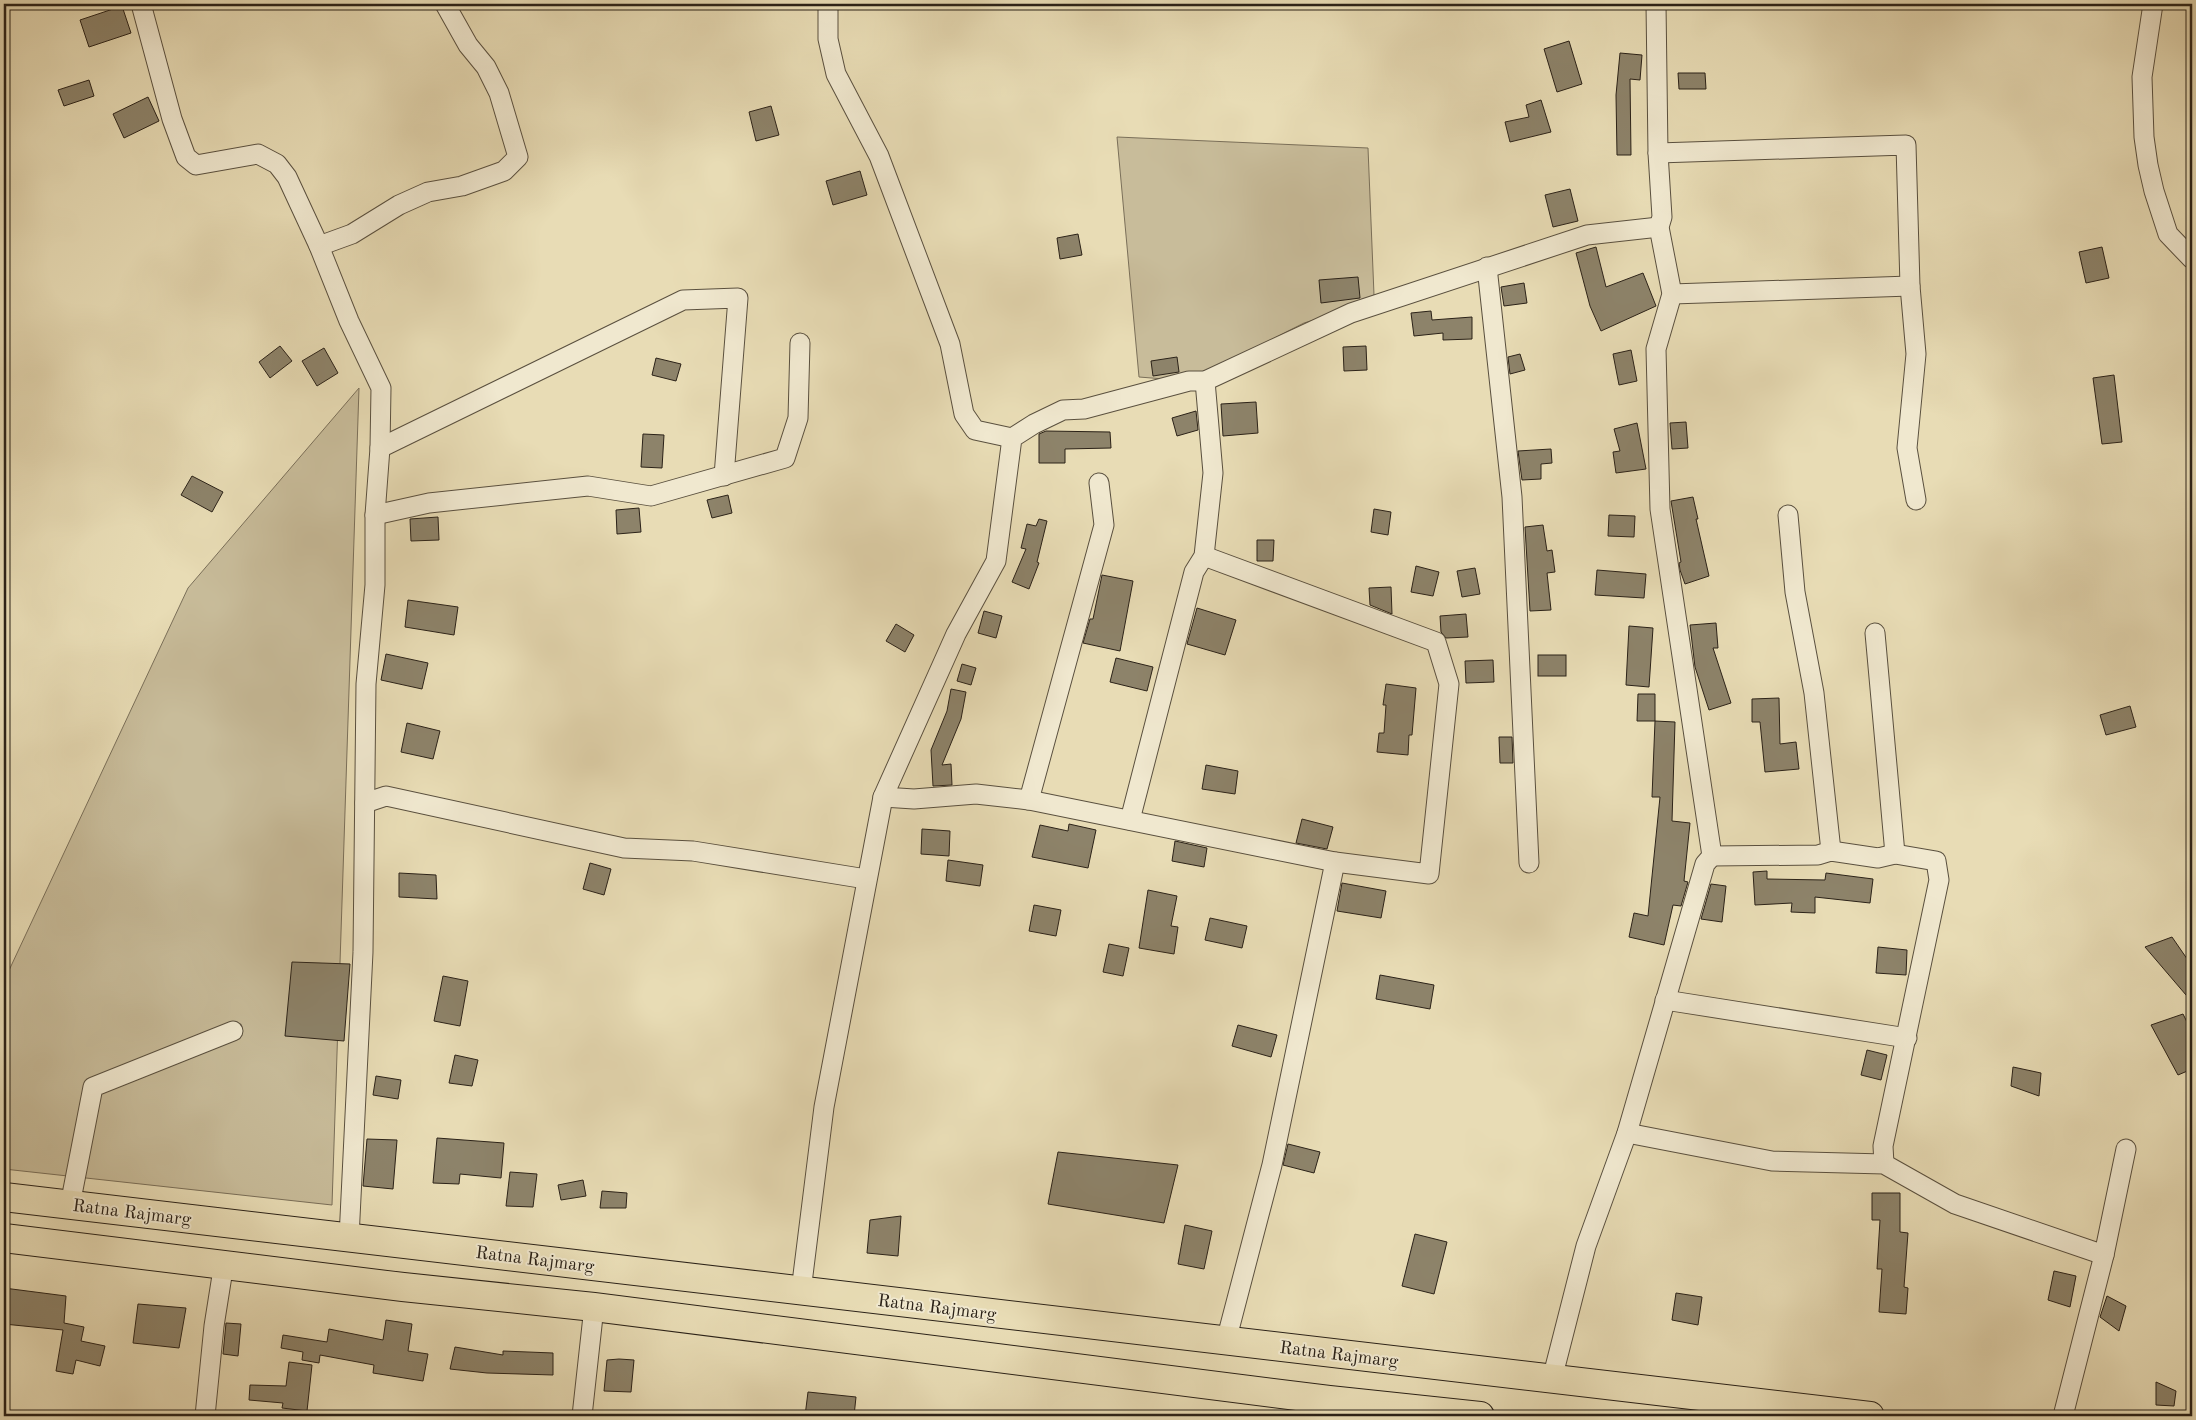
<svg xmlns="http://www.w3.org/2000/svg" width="2196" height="1420" font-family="'Old Standard TT',serif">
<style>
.green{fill:#c8bc9a;stroke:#7a6f59}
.building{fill:#8d836a;stroke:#2b2218}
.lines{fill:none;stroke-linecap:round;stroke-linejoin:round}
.street-casing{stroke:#5a503f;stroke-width:21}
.highway-casing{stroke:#2b2218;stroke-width:30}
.street{stroke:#f0e8cf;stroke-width:19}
.highway{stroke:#e8dcb5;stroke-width:28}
.labels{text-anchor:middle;stroke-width:4;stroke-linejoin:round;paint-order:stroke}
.street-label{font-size:18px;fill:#2b2218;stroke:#f0e8cf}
</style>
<rect width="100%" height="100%" fill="#e8dcb5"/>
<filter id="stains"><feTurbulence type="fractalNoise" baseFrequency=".004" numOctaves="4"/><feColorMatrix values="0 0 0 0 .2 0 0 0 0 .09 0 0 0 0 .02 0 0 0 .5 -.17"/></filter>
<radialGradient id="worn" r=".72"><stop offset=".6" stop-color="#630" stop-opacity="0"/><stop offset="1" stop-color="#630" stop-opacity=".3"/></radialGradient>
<g class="green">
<path d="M1117,137L1368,148L1374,295L1362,305L1304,323L1189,381L1139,377Z"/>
<path d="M359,388L332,1205L4,1169V981L188,588Z"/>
</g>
<g class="building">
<path d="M122,6L131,33L89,47L80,20Z"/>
<path d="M1569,41L1582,84L1557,92L1544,49Z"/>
<path d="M1620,53L1642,55L1640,80L1630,79L1631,155H1617L1616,95Z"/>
<path d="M1678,73H1705L1706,89H1679Z"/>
<path d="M89,80L94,96L64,106L58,90Z"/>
<path d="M148,97L159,121L124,138L113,114Z"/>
<path d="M1541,100L1551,132L1510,142L1505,122L1529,117L1526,105Z"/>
<path d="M771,106L779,135L756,141L749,112Z"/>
<path d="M860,171L867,195L833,205L826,181Z"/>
<path d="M1570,189L1578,221L1553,227L1545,195Z"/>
<path d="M1078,234L1082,255L1060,259L1057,238Z"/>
<path d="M1596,247L1606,287L1643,273L1656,306L1601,331L1590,306L1576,253Z"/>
<path d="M2102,247L2109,278L2086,283L2079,252Z"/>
<path d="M1358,277L1360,298L1321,303L1319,280Z"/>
<path d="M1524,283L1527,303L1504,306L1501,287Z"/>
<path d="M1431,311L1432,320L1472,317V339L1443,340V333L1414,336L1411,313Z"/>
<path d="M280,346L292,361L270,378L259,362Z"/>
<path d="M1366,346L1367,370L1344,371L1343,347Z"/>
<path d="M324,348L338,373L317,386L302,361Z"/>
<path d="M1631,350L1637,381L1619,385L1613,354Z"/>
<path d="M1520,354L1525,370L1510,374L1508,357Z"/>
<path d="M1177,357L1179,372L1153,376L1151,361Z"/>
<path d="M656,358L681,364L676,381L652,375Z"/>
<path d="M2114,375L2122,442L2102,444L2093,378Z"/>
<path d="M1256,402L1258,433L1223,436L1221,404Z"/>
<path d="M1196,411L1198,430L1177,436L1172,418Z"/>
<path d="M1686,422L1688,448L1672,449L1670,423Z"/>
<path d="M1637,423L1646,469L1616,473L1613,452L1620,451L1614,429Z"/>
<path d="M1046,431L1110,432L1111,448L1065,449V463H1039V434Z"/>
<path d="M643,434L664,435L662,468L641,467Z"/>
<path d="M1551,449L1552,463L1541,464V479L1522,480L1518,451Z"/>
<path d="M192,476L223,492L212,512L181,495Z"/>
<path d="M728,495L732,513L712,518L707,500Z"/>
<path d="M1693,497L1698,519H1696L1709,576L1685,584L1680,570L1679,563L1681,562L1671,501Z"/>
<path d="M639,508L641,532L617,534L616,510Z"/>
<path d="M1374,509L1391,512L1388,535L1371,532Z"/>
<path d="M1609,515L1635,516L1634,537L1608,536Z"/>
<path d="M438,517L439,540L411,541L410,519Z"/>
<path d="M1039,519L1047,521L1037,562L1039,563L1029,589L1012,582L1026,549L1021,548L1027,524L1036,526Z"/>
<path d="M1543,525L1547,551L1552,550L1555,572L1547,573L1551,610L1530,611L1525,527Z"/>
<path d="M1257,540H1274L1273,561H1257Z"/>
<path d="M1416,566L1439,572L1433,596L1411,592Z"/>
<path d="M1475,568L1480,594L1462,597L1457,571Z"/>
<path d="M1597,570L1646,574L1644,598L1595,595Z"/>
<path d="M1102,575L1133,581L1120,651L1083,643L1090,619H1093Z"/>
<path d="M1391,587L1392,614L1370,605L1369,588Z"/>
<path d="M408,600L458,607L454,635L405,627Z"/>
<path d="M1197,608L1236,620L1225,655L1187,644Z"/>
<path d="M984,611L1002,616L996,638L978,633Z"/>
<path d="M1466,614L1468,637L1446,638L1441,632L1440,616Z"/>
<path d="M1716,623L1718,648H1713L1731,703L1709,710L1695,667L1690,625Z"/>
<path d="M896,624L914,635L905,652L886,641Z"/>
<path d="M1629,626L1653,628L1649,687L1626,685Z"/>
<path d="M386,654L428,663L422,689L381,680Z"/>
<rect x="1538" y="655" width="28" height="21"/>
<path d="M1116,658L1153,667L1147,691L1110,682Z"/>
<path d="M1493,660L1494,682L1466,683L1465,661Z"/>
<path d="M962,664L976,668L971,685L957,681Z"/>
<path d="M1386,684L1416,688L1412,735H1409L1408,755L1377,752L1379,733H1384L1386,705H1383Z"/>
<path d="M951,689L966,692L961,719L942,765L951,764L952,785L933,786L931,750L947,711Z"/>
<path d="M1638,694H1655V721H1637Z"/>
<path d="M1779,698L1780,744L1796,742L1799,769L1765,772L1760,722H1752V699Z"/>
<path d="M2130,706L2136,727L2106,735L2100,715Z"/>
<path d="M1655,721L1675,722L1672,821L1690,823L1684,881L1688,882L1681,906L1673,905L1664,945L1629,937L1634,913L1648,916L1660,797H1652Z"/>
<path d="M407,723L440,731L433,759L401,752Z"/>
<path d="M1499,737H1512L1513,763H1500Z"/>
<path d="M1206,765L1238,771L1235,794L1202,789Z"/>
<path d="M1302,819L1333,827L1327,849L1296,843Z"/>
<path d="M1069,824L1096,830L1088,868L1032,857L1040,825L1068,831Z"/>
<path d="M922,829L950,831L949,856L921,854Z"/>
<path d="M1175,841L1207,848L1204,867L1172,861Z"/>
<path d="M948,860L983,865L980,886L946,881Z"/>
<path d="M590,863L611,869L604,895L583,889Z"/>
<path d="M1767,871V879L1825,880L1826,873L1873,879L1870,903L1815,897V913L1791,912L1792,903L1755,905L1753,872Z"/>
<path d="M399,873L436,875L437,899L399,897Z"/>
<path d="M1342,883L1386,891L1381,918L1337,911Z"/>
<path d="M1711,884L1726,886L1722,922L1701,919Z"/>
<path d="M1148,890L1177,896L1171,926L1178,927L1174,954L1139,948Z"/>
<path d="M1034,905L1061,910L1056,936L1029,931Z"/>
<path d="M1210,918L1247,926L1242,948L1205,940Z"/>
<path d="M2172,937L2192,966V1002L2145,947Z"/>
<path d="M1109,944L1129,948L1123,976L1103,972Z"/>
<path d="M1878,947L1907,950L1906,975L1876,973Z"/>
<path d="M292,962L350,964L344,1041L285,1036Z"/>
<path d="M1380,975L1434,985L1430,1009L1376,999Z"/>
<path d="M443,976L468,981L460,1026L434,1021Z"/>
<path d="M2183,1014L2192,1032V1069L2178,1075L2151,1025Z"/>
<path d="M1238,1025L1277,1035L1271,1057L1232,1046Z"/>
<path d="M1867,1050L1887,1055L1881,1080L1861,1075Z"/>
<path d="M455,1055L478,1060L472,1086L449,1083Z"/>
<path d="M2013,1067L2041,1073L2039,1096L2011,1086Z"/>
<path d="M376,1076L401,1080L398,1099L373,1095Z"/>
<path d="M437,1138L504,1143L501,1178L460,1174L459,1184L433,1183Z"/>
<path d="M367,1139L397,1140L393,1189L363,1186Z"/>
<path d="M1288,1144L1320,1152L1314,1173L1283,1165Z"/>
<path d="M1058,1152L1178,1165L1164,1223L1048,1204Z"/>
<path d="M510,1172L537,1174L533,1207L506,1206Z"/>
<path d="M583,1180L586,1196L561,1200L558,1185Z"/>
<path d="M602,1191L627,1193L626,1208H600Z"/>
<path d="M1872,1193H1900V1232L1908,1233L1904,1287L1908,1288L1906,1314L1879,1312L1882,1269H1877L1880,1220H1872Z"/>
<path d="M901,1216L898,1256L867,1253L870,1220Z"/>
<path d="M1185,1225L1212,1231L1204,1269L1178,1264Z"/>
<path d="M1415,1234L1447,1242L1434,1294L1402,1286Z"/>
<path d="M2054,1271L2076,1276L2070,1307L2048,1300Z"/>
<path d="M4,1288L66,1296L64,1323L84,1327L81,1341L105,1346L100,1366L76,1360L73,1374L56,1371L63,1330L4,1324Z"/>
<path d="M1676,1293L1702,1297L1698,1325L1672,1320Z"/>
<path d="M2107,1296L2126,1306L2119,1331L2100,1317Z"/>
<path d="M138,1304L186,1308L179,1348L133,1343Z"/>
<path d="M386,1320L412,1324L408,1351L428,1354L423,1381L373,1373L374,1365L320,1355L319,1363L302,1360L303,1352L281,1348L283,1335L327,1342L329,1329L383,1340Z"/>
<path d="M226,1323L241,1324L238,1356L223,1354Z"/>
<path d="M455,1347L503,1355V1351L553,1353V1375L487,1373L450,1369Z"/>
<path d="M619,1359L634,1360L631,1392L604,1391L607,1360Z"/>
<path d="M289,1362L312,1365L307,1411L282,1408L283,1403L249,1400L250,1385L286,1386Z"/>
<path d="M2156,1382L2176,1391L2174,1406L2156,1405Z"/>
<path d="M808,1392L856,1397L854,1416H805Z"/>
</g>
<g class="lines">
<g class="street-casing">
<g id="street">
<path d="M141,4L172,119L186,157L196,165L258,154L277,164L287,177L319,246L349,321L381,388L380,448L375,515V585L366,684L363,952L349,1238"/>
<path d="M828,4V39L836,74L879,156L950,344L964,414L975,430L1012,438"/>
<path d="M2153,4L2142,77L2144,137L2148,165L2154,191L2168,234L2192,259"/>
<path d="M1658,153L1906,145L1910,286L1916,354L1907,448L1916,500"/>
<path d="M319,246L352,234L399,205L428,192L462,186L504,171L518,157L499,93L486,67L468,45L445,4"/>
<path d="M1487,267L1512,497L1529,863"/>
<path d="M1672,294L1910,286"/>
<path d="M380,448L683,300L738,298L724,476"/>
<path d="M375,515L429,503L588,486L651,496L785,458L798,418L800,343"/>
<path d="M1788,515L1795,592L1814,693L1831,851"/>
<path d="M1204,556L1436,642L1449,684L1429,874L1335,862L1029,800L976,794L914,799L883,797L956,634L996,561L1012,438L1034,424L1063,410L1084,409L1189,381H1205L1351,313L1587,235L1659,227"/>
<path d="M1875,633L1895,854"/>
<path d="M1029,800L1104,525L1099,483"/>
<path d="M365,803L386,796L624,848L693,851L866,879"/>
<path d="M1130,820L1194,572L1204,556L1213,473L1205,381"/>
<path d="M1712,856L1818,855L1831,851L1878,858L1895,854L1936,861L1939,880L1883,1146L1884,1164"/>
<path d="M1665,1000L1907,1038"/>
<path d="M1627,1133L1772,1161L1884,1164L1955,1204L2104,1255"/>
<path d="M70,1205L93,1087L233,1031"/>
<path d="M801,1291L824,1107L883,797"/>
<path d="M1226,1341L1272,1165L1335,862"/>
<path d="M1552,1379L1586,1246L1627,1133L1705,864L1712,856L1660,509L1656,349L1672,294L1659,227L1662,217L1658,153L1656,4"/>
<path d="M205,1416L214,1326L224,1263"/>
<path d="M582,1416L594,1307"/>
<path d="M2063,1416L2104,1255L2126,1149"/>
</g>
</g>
<g class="highway-casing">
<g id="highway">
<path d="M4,1197L1870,1416"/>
<path d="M4,1238L403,1287L594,1307L1329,1400L1480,1416"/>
</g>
</g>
<use href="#street" class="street"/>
<use href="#highway" class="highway"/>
</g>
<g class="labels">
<g class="street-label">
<text transform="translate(132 1212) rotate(7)" y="6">Ratna Rajmarg</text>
<text transform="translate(535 1259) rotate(7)" y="6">Ratna Rajmarg</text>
<text transform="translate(937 1307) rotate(7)" y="6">Ratna Rajmarg</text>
<text transform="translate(1339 1354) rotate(7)" y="6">Ratna Rajmarg</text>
</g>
</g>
<rect width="2196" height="1420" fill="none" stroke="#e8dcb5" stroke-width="20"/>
<rect x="5" y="5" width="2186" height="1410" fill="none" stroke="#2b2218" stroke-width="2.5"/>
<rect x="10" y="10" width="2176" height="1400" fill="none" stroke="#2b2218"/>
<rect width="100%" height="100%" filter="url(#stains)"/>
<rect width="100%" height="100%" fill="url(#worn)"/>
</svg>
